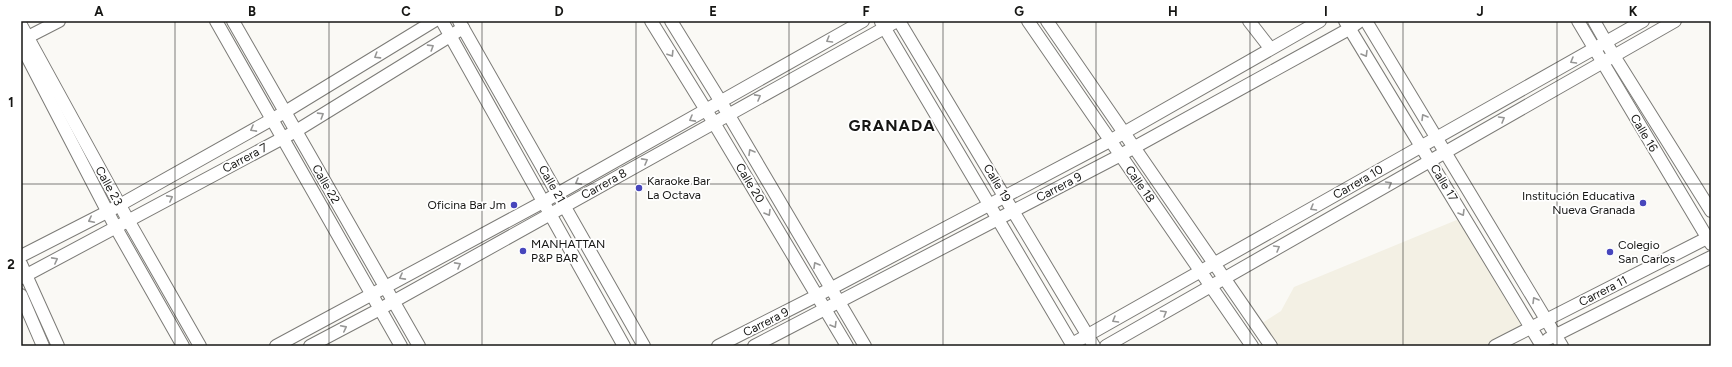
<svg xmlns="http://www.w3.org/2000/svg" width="1732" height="367" font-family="Figtree,sans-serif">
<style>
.built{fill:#f3f0e4}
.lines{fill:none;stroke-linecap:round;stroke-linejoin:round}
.minor-casing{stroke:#7c7b77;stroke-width:14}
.minor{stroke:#fff;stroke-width:12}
.oneway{stroke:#969695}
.grid{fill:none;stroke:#161614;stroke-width:1;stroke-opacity:0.55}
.poi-dot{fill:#4746bc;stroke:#fff;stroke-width:1.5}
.labels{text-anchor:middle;stroke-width:3.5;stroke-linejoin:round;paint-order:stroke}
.street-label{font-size:12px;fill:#161614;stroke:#fff}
.poi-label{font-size:12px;fill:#161614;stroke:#fff;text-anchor:start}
.district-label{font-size:16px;font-weight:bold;letter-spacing:1px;fill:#161614;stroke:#fff}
.neatline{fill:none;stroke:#161614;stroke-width:1.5}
.grid-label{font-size:13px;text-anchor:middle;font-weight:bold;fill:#161614}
</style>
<rect width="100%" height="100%" fill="#faf9f5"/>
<path class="built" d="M1459,219L1523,325L1484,346H1274L1259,325L1281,311L1294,287Z"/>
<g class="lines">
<g class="minor-casing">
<g id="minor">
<path d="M216,21L401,346"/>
<path d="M233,21L419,346"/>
<path d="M442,21L624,346"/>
<path d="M459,21L644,346"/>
<path d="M651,21L714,123L847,346"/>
<path d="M671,21L721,102L865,346"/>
<path d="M899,21L1094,346"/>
<path d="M1028,21L1252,346"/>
<path d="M1047,21L1271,346"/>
<path d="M1249,21L1270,48"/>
<path d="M1345,21L1542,346"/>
<path d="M1366,21L1562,346"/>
<path d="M1578,21L1711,244"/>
<path d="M1594,21L1614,56L1711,211"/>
<path d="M881,22L1073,346"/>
<path d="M21,25L128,220L200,346"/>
<path d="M22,40L59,21"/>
<path d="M21,45L116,228L183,346"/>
<path d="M21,256L109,211L285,112L434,21"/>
<path d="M21,264L58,346"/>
<path d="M21,278L296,131L463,28"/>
<path d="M21,295L43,346"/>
<path d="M1548,339L1711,257"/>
<path d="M1072,344L1643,21"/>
<path d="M276,346L543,202L863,21"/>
<path d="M310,346L380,309L897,21"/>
<path d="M718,346L830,289L1106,143L1320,21"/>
<path d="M754,346L1115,158L1349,29L1360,21"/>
<path d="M1106,346L1675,21"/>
<path d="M1495,346L1711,236"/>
</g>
</g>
<use href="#minor" class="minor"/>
</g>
<defs><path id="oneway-chevron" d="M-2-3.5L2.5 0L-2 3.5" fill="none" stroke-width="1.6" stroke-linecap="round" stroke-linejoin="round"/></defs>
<g class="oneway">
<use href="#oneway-chevron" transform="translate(829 40) rotate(150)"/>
<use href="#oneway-chevron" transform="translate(431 47) rotate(-32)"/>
<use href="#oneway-chevron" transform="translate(671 54) rotate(58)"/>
<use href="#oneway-chevron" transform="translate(1365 54) rotate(59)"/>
<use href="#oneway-chevron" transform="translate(377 56) rotate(148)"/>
<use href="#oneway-chevron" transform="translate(1573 61) rotate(150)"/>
<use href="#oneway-chevron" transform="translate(758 97) rotate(-29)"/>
<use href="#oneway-chevron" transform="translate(321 115) rotate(-32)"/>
<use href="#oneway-chevron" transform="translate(1424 117) rotate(-121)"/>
<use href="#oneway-chevron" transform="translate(692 119) rotate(151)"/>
<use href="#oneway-chevron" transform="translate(1502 119) rotate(-30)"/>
<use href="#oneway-chevron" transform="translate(253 129) rotate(151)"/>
<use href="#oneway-chevron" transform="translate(751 152) rotate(-120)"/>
<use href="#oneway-chevron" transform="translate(645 161) rotate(-29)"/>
<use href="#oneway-chevron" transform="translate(578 182) rotate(151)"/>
<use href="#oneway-chevron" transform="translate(1389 184) rotate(-30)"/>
<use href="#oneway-chevron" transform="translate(170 198) rotate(-28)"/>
<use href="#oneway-chevron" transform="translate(1313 208) rotate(150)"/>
<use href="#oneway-chevron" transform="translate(768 213) rotate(59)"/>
<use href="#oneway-chevron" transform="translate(1462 213) rotate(59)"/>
<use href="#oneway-chevron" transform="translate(91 220) rotate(153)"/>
<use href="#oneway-chevron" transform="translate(1277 248) rotate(-30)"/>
<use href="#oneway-chevron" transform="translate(55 260) rotate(-28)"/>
<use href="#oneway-chevron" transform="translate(458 265) rotate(-29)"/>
<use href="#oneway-chevron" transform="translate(816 265) rotate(-120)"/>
<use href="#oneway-chevron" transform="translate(402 277) rotate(152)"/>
<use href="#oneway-chevron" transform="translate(1535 300) rotate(-121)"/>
<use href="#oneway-chevron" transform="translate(1164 313) rotate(-30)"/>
<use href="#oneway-chevron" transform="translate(1115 320) rotate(150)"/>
<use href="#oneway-chevron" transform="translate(834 325) rotate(59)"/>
<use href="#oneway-chevron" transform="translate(344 328) rotate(-27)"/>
</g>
<path class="grid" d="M175,21V346M329,21V346M482,21V346M636,21V346M789,21V346M943,21V346M1096,21V346M1250,21V346M1403,21V346M1557,21V346M21,184H1711"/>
<g class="poi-dot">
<circle cx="639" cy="188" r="4"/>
<circle cx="1643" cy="203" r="4"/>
<circle cx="514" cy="205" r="4"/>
<circle cx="523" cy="251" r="4"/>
<circle cx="1610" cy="252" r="4"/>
</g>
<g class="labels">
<g class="street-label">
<text transform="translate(1644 133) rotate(59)" y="4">Calle 16</text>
<text transform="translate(245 158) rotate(-28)" y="4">Carrera 7</text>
<text transform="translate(1358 182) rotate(-30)" y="4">Carrera 10</text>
<text transform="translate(750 183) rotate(59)" y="4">Calle 20</text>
<text transform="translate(997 183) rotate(59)" y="4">Calle 19</text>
<text transform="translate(1444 183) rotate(59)" y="4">Calle 17</text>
<text transform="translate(326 184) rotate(60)" y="4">Calle 22</text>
<text transform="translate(552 184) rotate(60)" y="4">Calle 21</text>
<text transform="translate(604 184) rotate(-29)" y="4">Carrera 8</text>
<text transform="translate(1140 184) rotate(55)" y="4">Calle 18</text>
<text transform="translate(109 186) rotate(61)" y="4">Calle 23</text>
<text transform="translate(1059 187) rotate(-28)" y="4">Carrera 9</text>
<text transform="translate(1603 291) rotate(-27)" y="4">Carrera 11</text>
<text transform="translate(766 322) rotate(-27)" y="4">Carrera 9</text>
</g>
<g class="poi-label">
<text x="647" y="185">Karaoke Bar<tspan x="647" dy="14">La Octava</tspan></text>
<text x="1635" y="200" text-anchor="end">Institución Educativa<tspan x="1635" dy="14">Nueva Granada</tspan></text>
<text x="506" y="209" text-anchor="end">Oficina Bar Jm</text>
<text x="531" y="248">MANHATTAN<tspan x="531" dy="14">P&amp;P BAR</tspan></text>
<text x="1618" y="249">Colegio<tspan x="1618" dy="14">San Carlos</tspan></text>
</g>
<g class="district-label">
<text x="892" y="131">GRANADA</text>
</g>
</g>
<rect width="1732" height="367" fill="none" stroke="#ffffff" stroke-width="44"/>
<rect x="22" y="22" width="1688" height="323" class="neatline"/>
<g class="grid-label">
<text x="99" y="16">A</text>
<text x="252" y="16">B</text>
<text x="406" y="16">C</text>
<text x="559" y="16">D</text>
<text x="713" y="16">E</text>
<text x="866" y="16">F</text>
<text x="1019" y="16">G</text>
<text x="1173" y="16">H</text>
<text x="1326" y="16">I</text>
<text x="1480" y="16">J</text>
<text x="1633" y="16">K</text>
<text x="11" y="107">1</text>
<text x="11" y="269">2</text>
</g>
</svg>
